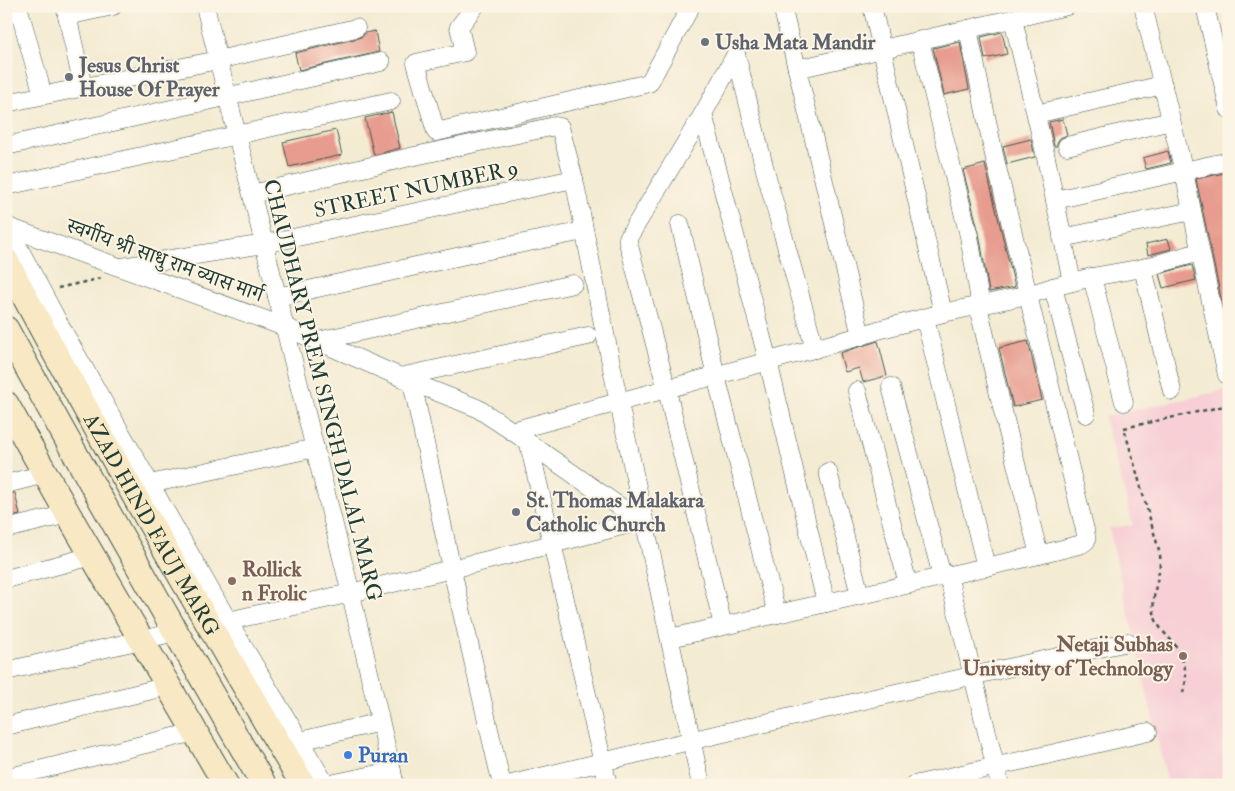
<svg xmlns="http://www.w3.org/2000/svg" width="1235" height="791" font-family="'IM FELL Double Pica','Noto Serif Devanagari',serif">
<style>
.built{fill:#f7cfd5}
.building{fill:#e79c8f}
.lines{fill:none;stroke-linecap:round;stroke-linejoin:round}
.street-casing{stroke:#3f574c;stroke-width:19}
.secondary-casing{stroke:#3f574c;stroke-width:27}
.path{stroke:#3f574c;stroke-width:2.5;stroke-dasharray:4 4;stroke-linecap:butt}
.street{stroke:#fff;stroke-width:18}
.secondary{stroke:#f8e8c3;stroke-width:25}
.worship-dot{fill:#6b7280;stroke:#fcf5e5;stroke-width:2}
.education-dot{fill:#8d6e63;stroke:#fcf5e5;stroke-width:2}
.shop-dot{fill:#3f7fe0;stroke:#fcf5e5;stroke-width:2}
.labels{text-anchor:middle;stroke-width:4;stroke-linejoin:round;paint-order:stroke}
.worship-label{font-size:21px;font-weight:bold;fill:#5b616d;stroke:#fcf5e5;text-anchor:start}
.street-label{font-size:21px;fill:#1f3d34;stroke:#fcf5e5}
.education-label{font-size:21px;font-weight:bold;fill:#785e54;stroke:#fcf5e5;text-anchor:start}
.shop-label{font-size:21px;font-weight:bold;fill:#366cbe;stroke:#fcf5e5;text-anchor:start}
</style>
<rect width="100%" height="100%" fill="#fcf5e5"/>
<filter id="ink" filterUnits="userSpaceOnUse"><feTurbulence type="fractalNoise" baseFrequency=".02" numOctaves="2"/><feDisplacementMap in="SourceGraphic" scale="10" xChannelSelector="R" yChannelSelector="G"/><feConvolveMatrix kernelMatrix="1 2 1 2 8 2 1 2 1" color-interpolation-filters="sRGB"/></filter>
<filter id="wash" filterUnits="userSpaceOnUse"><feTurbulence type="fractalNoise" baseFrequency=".0096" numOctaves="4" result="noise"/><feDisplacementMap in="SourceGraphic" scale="20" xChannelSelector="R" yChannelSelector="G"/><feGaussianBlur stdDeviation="1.12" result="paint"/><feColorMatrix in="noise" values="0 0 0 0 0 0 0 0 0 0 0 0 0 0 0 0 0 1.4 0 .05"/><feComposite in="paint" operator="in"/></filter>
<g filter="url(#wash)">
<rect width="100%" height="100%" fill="#f4ebd3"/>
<path class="built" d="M1229,389V785H1168L1109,528L1133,525L1104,417Z"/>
<g id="blocks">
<g class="building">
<path d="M375,31L379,52L299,70L295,53L358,38L363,36L365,33Z"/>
<path d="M1002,32L1007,54L985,59L981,37Z"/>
<path d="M960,42L969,89L944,95L933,48Z"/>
<path d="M392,112L400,148L374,155L365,118Z"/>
<path d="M1063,119L1067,135L1060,138L1057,143V146H1054L1049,122Z"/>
<path d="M336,130L342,155L289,167L283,142Z"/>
<path d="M1031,139L1035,157L1007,164L1003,146Z"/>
<path d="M1168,151L1171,163L1146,169L1143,158Z"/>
<path d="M985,164L1015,287L989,292L979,233L963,170Z"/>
<path d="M1229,172V322H1226L1196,179Z"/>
<path d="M1168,239L1171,249L1148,255L1146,244Z"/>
<path d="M1192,265L1196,280L1163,288L1159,274Z"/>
<path d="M878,341L887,376L863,382L859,368L845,372L840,353Z"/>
<path d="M1028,341L1042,400L1013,407L999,348Z"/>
<path d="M15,493L20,515L6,518V494Z"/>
</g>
</g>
</g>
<g filter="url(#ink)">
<use href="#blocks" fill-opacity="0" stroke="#3f574c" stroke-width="1"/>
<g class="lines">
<g class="street-casing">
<g id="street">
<path d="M18,6L43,95"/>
<path d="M65,6L83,87"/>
<path d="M205,6L351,594L395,785"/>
<path d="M475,6L459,27L465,52L416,63L436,132L649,83L691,6"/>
<path d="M782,6L861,336"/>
<path d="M872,6L943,313"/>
<path d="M1143,6L1184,172L1208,288L1227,375"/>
<path d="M1205,6L1229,109"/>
<path d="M67,16L113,6"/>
<path d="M1013,19L1045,153L1072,282"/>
<path d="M920,41L969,236L979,295L978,306L1006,424L1039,555"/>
<path d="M736,54L765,170L815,349"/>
<path d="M797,69L1067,6"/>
<path d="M6,103L218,60L356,28"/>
<path d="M703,114L768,361L826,603"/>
<path d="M1036,114L1163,85"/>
<path d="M6,146L381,62"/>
<path d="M1067,146L1171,121"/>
<path d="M6,186L391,101"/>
<path d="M252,194L410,157L555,126L560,127L574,179L619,403L701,785"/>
<path d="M1055,200L1229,161"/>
<path d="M6,224L63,331L228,621L326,785"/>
<path d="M680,224L716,376L777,614"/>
<path d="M6,228L8,227L285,327L412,382L477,408L512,431L646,525"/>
<path d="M1062,238L1192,211"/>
<path d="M122,267L264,244L574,179"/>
<path d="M1143,268L1172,391"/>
<path d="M1092,277L1124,402"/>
<path d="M1053,287L1086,414"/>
<path d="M277,297L479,252L584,231"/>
<path d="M925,318L986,567"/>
<path d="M318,341L573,284"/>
<path d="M400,377L588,336"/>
<path d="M412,382L452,570L502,785"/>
<path d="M891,387L942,576"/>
<path d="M857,391L908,584"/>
<path d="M512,431L861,336L878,330L943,313L1028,295L1053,287L1092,277L1143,268L1200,252"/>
<path d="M529,444L608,785"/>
<path d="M828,472L860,595"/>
<path d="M6,484L45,474"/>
<path d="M150,484L315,448"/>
<path d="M6,529L68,514"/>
<path d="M948,575L1000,785"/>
<path d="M6,579L92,556"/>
<path d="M228,621C366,590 503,558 640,521"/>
<path d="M723,626L667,390L628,242V238L703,114L736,54"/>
<path d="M670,638L1039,555L1082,544L1086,541V536L1085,530L994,155L968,29"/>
<path d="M6,671L176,632"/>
<path d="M6,726L168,686"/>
<path d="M300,741L380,722"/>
<path d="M6,778L195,732"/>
<path d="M326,785L392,771"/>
<path d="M508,785C714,734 920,686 1128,642"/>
<path d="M914,785L1148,732"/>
</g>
</g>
<g class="secondary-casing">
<g id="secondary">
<path id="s1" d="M6,261C99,439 201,612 303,785"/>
<path d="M6,329C90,482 176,634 264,785"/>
<path d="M6,404L68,514L226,785"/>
</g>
</g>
<g class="path">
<path d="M58,288L102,278"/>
<path d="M1183,693C1184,688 1186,683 1186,678C1186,667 1181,653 1175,645C1169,637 1160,630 1156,620C1148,598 1162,576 1160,554L1124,428L1229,405"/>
</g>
<use href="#street" class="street"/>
<use href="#secondary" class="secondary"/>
</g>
</g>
<g class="worship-dot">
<circle cx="705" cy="42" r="5"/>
<circle cx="69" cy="77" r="5"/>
<circle cx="516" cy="512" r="5"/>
</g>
<g class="education-dot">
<circle cx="232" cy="581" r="5"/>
<circle cx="1183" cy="656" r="5"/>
</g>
<circle class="shop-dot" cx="348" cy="755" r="5"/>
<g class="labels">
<g class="worship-label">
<text x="715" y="49">Usha Mata Mandir</text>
<text x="79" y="72">Jesus Christ<tspan x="79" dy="24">House Of Prayer</tspan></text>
<text x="526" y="507">St. Thomas Malakara<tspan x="526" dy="24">Catholic Church</tspan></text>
</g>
<g class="street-label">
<text transform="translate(416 189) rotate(-12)" y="7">STREET NUMBER 9</text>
<text transform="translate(165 260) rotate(20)" y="7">स्वर्गीय श्री साधु राम व्यास मार्ग</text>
<text transform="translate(323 390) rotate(76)" y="7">CHAUDHARY PREM SINGH DALAL MARG</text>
<text dy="7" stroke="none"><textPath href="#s1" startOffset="301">AZAD HIND FAUJ MARG</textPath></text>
</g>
<g class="education-label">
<text x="242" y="576">Rollick<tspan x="242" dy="24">n Frolic</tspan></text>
<text x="1173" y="651" text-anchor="end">Netaji Subhas<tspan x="1173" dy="24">University of Technology</tspan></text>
</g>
<g class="shop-label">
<text x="358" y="762">Puran</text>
</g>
</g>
<rect width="1235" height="791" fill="none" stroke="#fcf5e5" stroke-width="25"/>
</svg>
